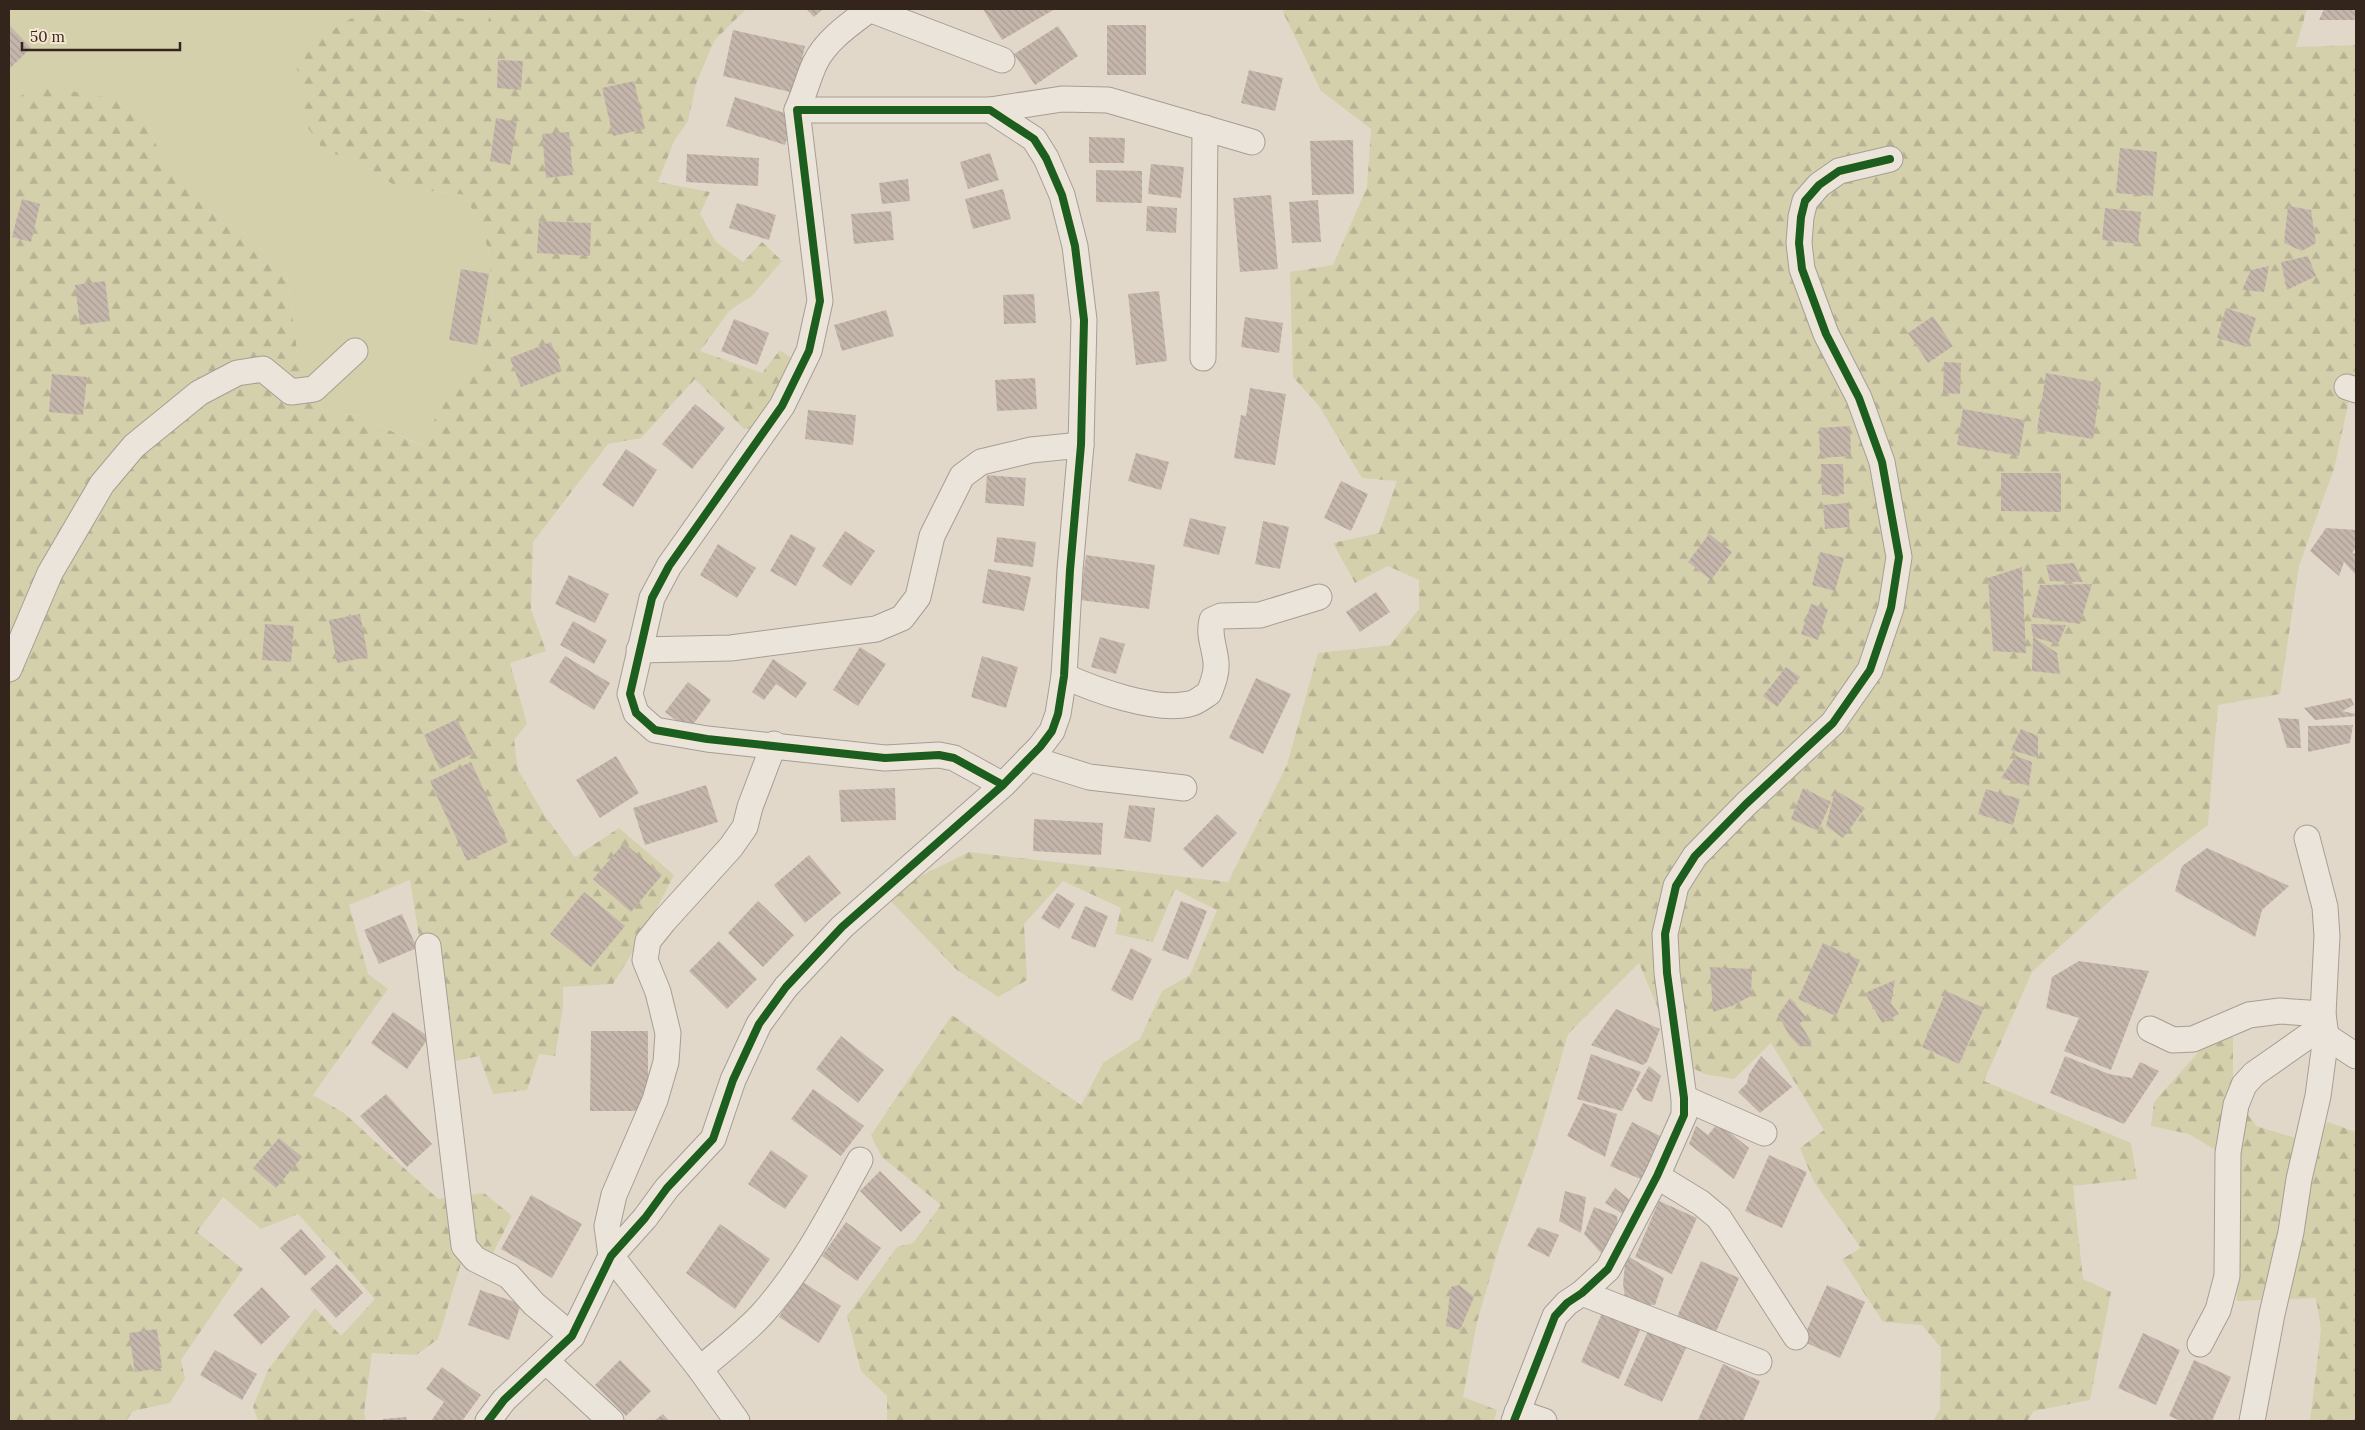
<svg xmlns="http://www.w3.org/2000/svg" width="2365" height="1430" font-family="Lora,serif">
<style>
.grass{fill:#d4d0ac}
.forest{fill:url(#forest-firs)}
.building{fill:url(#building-back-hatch)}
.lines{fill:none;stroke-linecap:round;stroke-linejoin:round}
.minor-casing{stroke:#a79d93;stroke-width:27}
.minor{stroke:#eae4db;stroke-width:25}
.cycleway-casing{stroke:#f3e5cf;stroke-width:11}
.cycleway{stroke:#1b5e20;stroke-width:8}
</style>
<defs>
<pattern id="forest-firs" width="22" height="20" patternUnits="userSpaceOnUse" patternTransform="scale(1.25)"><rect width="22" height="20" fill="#d4d0ac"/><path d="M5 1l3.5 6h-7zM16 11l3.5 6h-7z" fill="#b7b293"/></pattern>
<pattern id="building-back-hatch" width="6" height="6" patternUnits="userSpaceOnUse" patternTransform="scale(1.25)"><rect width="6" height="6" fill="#c5b6ab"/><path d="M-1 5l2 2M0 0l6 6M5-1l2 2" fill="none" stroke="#aa9c93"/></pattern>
</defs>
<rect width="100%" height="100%" fill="#e2d8ca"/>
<g class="grass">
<path d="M9,9H401L362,12L324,151L356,160L397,187L466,195L488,248L493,295L479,357L449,389L423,446L360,416L324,412L299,364L287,276L230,219L205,210L186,180L162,159L146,120L9,104Z"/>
<path d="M424,9H492L487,25L457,19Z"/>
</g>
<g class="forest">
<path d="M401,9C430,9 458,19 487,24L492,9H746L714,41L696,84L688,121L674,141L658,182L710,192L700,214L716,242L743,262L762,242L782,261L752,296L730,310L700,351L762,373L780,350L801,365L763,427L744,429L695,379L641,438L608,444L533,542L531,609L546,651L510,663L527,724L514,740L518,770L545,816L575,857L619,828L674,875L642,937L613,984L563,987V1007L555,1056L539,1054L527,1090L493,1094L479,1056L446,1063L427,987L410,880L349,905L368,974L388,989L313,1095L344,1113L438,1199L484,1193L512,1216L493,1253L464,1254L438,1339L416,1355L372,1353L364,1413L366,1421H258L253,1407L268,1370L315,1308L341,1336L375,1299L298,1214L261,1229L223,1197L197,1232L243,1269L181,1360L185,1379L170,1403L133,1411L126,1421H9V104L37,85L111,98L146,120L162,159L186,180L205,210L230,219L287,276L299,364L324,412L360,416L422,446L449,389L479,357L493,295L488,248L466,195L397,187L356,160L324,151L304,122L295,52L362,12Z"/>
<path d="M1285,9H2307L2296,47L2356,45V368L2334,469L2299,566L2280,694L2218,705L2208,825L2122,890L2032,972L1984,1081L2131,1143L2137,1179L2073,1186L2083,1279L2111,1292L2090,1400L2034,1411L2027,1421H1933L1940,1409L1941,1348L1922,1325L1883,1322L1842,1259L1861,1248L1814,1182L1800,1148L1824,1130L1771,1043L1734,1079L1704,1074L1680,1061L1639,963L1568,1034L1536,1144L1499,1247L1477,1322L1463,1397L1497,1410L1494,1421H887V1396L861,1371L847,1316L897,1247L913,1243L941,1205L882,1157L871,1135L952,1015L1081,1105L1103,1063L1140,1039L1162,991L1190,975L1217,910L1175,889L1153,942L1115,934L1121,908L1063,881L1024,924L1027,980L998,997L957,970L884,894L969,852L1228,882L1287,765L1318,653L1390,645L1419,609V580L1388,566L1355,583L1333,543L1379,533L1397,481L1362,478L1319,406L1293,377L1290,272L1333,265L1367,187L1371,129L1321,91L1283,12Z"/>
<path d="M2233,1028V1092L2256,1126L2309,1142L2328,1122L2356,1132V1421H2310L2321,1330L2316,1298L2237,1301L2227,1157L2189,1134L2151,1126L2154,1102L2203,1047Z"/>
</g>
<g class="building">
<path d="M806,9H823L814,17Z"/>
<path d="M983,9H1055L1002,40Z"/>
<path d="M2324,9H2356V20H2319Z"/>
<path d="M9,25L31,48L9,69Z"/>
<rect x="1107" y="25" width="39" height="50"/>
<path d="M1058,26L1078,56L1035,85L1014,54Z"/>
<path d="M733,30L805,46L794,93L723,76Z"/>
<path d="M498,60L523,61L521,90L497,88Z"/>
<path d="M1249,70L1283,78L1275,111L1241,103Z"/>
<path d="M634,81L645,129L613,136L602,88Z"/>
<path d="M735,97L794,116L785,145L726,126Z"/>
<path d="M496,118L517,122L510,165L490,161Z"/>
<path d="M569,132L573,175L546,178L542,134Z"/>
<path d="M1089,137L1125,138L1124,163H1089Z"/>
<path d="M1353,140L1354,194L1312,195L1310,141Z"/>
<path d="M2120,148L2157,152L2153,196L2116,193Z"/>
<path d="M990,153L999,180L968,189L960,162Z"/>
<path d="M687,154L759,158L758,186L686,182Z"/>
<path d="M1151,164L1184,167L1181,198L1148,194Z"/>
<path d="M1096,170L1142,171V203L1096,202Z"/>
<path d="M908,179L910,201L882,204L879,183Z"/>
<path d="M1003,189L1011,219L973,229L965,199Z"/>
<path d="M1271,195L1278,269L1240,272L1233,198Z"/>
<path d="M22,199L40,204L31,242L12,237Z"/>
<path d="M1318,200L1321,242L1292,243L1289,202Z"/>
<path d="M737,203L776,215L769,240L729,228Z"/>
<path d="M1147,206L1177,208L1176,233L1146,231Z"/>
<path d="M2288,206L2311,210L2316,243L2302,251L2284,243Z"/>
<path d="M2105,208L2141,212L2138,244L2102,240Z"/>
<path d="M891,211L894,240L854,244L851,214Z"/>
<path d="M539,221L591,223L590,256L537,253Z"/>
<path d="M2308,256L2316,276L2287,290L2281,262Z"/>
<path d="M2269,266L2264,292L2242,290L2251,270Z"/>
<path d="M461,269L489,274L477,345L449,340Z"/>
<path d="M105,281L110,321L80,325L75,285Z"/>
<path d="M1159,291L1167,361L1136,365L1128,294Z"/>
<path d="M1034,294L1036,323L1004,324L1003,295Z"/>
<path d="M2226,308L2256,318L2247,347L2217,338Z"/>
<path d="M886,310L894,336L842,351L834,325Z"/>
<path d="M1933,316L1953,346L1928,363L1908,333Z"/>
<path d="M1245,317L1283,323L1279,353L1241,347Z"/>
<path d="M734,319L769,333L757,365L721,351Z"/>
<path d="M551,342L562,371L521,387L510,358Z"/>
<path d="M1944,362L1961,363L1960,394L1943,393Z"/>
<path d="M2046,373L2101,383L2093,439L2037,430Z"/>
<path d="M52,374L87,377L83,415L49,412Z"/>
<path d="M1035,378L1037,409L997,411L995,380Z"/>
<path d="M1250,388L1286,394L1275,465L1234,458L1241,415L1246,416Z"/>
<path d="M695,404L725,428L692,469L662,444Z"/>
<path d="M1963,409L2025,420L2019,456L1957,445Z"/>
<path d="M808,410L856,415L853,445L805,439Z"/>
<path d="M1850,426L1851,456L1820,458L1819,428Z"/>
<path d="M626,449L657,470L633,507L602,485Z"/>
<path d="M1136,453L1169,462L1161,490L1128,481Z"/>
<path d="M1821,464H1843L1844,494L1822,495Z"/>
<path d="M2001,473H2061V512L2001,511Z"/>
<path d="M987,475L1026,478L1024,506L985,503Z"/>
<path d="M1341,481L1368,494L1351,531L1324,518Z"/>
<path d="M1848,503L1850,527L1825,529L1823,505Z"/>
<path d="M1190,518L1226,527L1219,555L1183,546Z"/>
<path d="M1263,521L1289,527L1280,569L1255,564Z"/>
<path d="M2326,528L2356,530V548L2352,553L2356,554V575L2344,562L2339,576L2310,551Z"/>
<path d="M845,531L875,551L851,586L822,566Z"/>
<path d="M791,534L816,548L796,586L770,571Z"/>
<path d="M1709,534L1732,552L1711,580L1688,562Z"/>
<path d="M997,537L1036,542L1033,567L994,562Z"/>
<path d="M718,544L756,568L737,598L700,575Z"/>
<path d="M1821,552L1844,558L1835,591L1812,585Z"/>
<path d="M1086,555L1155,565L1149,609L1080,600Z"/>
<path d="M2074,563L2083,582L2050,581L2046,565Z"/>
<path d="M2022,567L2026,653L1993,651L1988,578Z"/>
<path d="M988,569L1031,577L1024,611L982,603Z"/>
<path d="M569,575L609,594L595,623L555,604Z"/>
<path d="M2092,584L2080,624L2032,617L2040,585Z"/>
<path d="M1376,592L1390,612L1360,632L1346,612Z"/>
<path d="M1811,604L1828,609L1818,640L1801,634Z"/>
<path d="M360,614L368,657L337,663L329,620Z"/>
<path d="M573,621L607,640L594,664L560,645Z"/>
<path d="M265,624L294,626L291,662L262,660Z"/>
<path d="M2031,624L2066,625L2058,644L2033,637Z"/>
<path d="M1100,637L1125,644L1116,674L1091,667Z"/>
<path d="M2033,637L2057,653L2060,674L2032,671Z"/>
<path d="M860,647L886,664L858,706L833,690Z"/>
<path d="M565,656L610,683L594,710L549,682Z"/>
<path d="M982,656L1018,667L1006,708L971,697Z"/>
<path d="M773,659L807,683L796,698L776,684L764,700L752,692Z"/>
<path d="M1786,667L1800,677L1777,707L1763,696Z"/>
<path d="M1256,678L1291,694L1263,754L1229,738Z"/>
<path d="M688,682L711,700L689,730L665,712Z"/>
<path d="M2351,698L2354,705L2342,711L2356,714V716L2315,720L2304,708Z"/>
<path d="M2278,718L2299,719L2301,748H2287Z"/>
<path d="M457,719L474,753L440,769L424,735Z"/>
<path d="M2353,725L2350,743L2308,752V726Z"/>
<path d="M2021,729L2038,736V758L2011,750Z"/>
<path d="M616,756L639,793L600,818L576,780Z"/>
<path d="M2016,756L2032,762L2029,786L2001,778Z"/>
<path d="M471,762L508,842L467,861L430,781Z"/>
<path d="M706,785L718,822L645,845L633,808Z"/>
<path d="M895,788L896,820L841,822L839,790Z"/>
<path d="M1803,788L1831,802L1818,831L1791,819Z"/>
<path d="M1986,789L2020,799L2013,825L1978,814Z"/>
<path d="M1835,790L1865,808L1843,838L1826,826Z"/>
<path d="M1129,805L1155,808L1151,842L1124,838Z"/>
<path d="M1217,814L1237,833L1202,868L1183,849Z"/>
<path d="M1034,819L1103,823L1101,855L1033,851Z"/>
<path d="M624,843L662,875L631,912L593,879Z"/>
<path d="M2207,848L2289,886L2262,910L2255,937L2175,891L2182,866Z"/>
<path d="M809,855L841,893L805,923L774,885Z"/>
<path d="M584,892L625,926L591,967L550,934Z"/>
<path d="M1057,893L1075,904L1059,929L1041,918Z"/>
<path d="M758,901L794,935L763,967L728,933Z"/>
<path d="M1181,901L1207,911L1188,960L1162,950Z"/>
<path d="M1085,906L1108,916L1095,948L1071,938Z"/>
<path d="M402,914L417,948L379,964L364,930Z"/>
<path d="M719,941L757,979L727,1009L689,971Z"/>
<path d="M1823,943L1860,960L1836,1016L1798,999Z"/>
<path d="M1131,948L1152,959L1132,1001L1111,990Z"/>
<path d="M2079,961L2149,971L2111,1070L2064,1051L2079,1018L2046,1008L2052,977Z"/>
<path d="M1710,967L1752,969L1751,996L1732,1006L1713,1012Z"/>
<path d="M1895,980L1891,1003L1899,1014L1882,1023L1865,993Z"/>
<path d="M1946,991L1984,1008L1959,1064L1922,1047Z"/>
<path d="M1790,998L1807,1018L1800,1023L1812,1043L1800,1047L1789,1035L1778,1015Z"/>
<path d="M1616,1009L1660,1029L1647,1062L1643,1065L1591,1045Z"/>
<path d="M393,1012L429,1037L407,1069L371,1043Z"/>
<path d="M591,1031H648V1111H590Z"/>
<path d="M841,1036L884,1070L858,1103L816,1069Z"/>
<path d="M1591,1054L1641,1072L1622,1111L1577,1099Z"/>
<path d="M1761,1056L1792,1087L1760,1113L1738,1092L1747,1083L1749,1074Z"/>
<path d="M2065,1056L2109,1074L2132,1078L2140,1062L2159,1071L2124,1124L2050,1093Z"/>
<path d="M1649,1066L1661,1076L1652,1102L1643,1099L1636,1089Z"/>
<path d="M813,1089L864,1126L841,1156L791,1119Z"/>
<path d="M386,1094L432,1144L407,1167L360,1116Z"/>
<path d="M1583,1103L1617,1114L1605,1157L1567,1136Z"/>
<path d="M1632,1122L1664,1138L1645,1181L1610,1166Z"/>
<path d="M1718,1123L1749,1148L1734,1179L1689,1144L1696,1126L1708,1135Z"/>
<path d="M279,1138L302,1157L276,1188L253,1168Z"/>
<path d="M771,1150L808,1176L785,1209L748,1184Z"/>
<path d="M1769,1155L1807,1172L1782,1228L1745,1211Z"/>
<path d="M880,1171L921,1212L901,1232L860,1191Z"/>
<path d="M1615,1188L1631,1201L1626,1216L1605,1203Z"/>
<path d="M1565,1191L1586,1197L1581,1233L1559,1221Z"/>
<path d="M531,1195L582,1224L552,1278L501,1249Z"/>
<path d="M1659,1201L1697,1218L1672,1274L1635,1257Z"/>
<path d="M1594,1207L1617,1216L1618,1235L1602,1254L1584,1234Z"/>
<path d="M846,1222L881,1248L857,1281L822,1256Z"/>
<path d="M720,1224L770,1259L735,1309L686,1273Z"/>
<path d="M1538,1227L1559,1235L1549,1257L1527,1246Z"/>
<path d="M301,1229L326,1257L305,1276L280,1248Z"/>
<path d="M1626,1255L1664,1278L1655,1305L1626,1304L1623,1284Z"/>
<path d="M1701,1261L1739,1278L1715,1334L1677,1317Z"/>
<path d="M337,1264L363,1293L336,1318L310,1289Z"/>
<path d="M801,1281L841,1306L819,1343L779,1317Z"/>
<path d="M1459,1285L1474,1297L1460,1330L1446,1326L1451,1287Z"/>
<path d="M1827,1285L1865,1302L1840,1358L1802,1341Z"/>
<path d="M262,1287L290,1317L261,1345L233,1315Z"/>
<path d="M480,1290L521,1304L509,1340L468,1325Z"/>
<path d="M1605,1306L1643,1323L1619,1379L1581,1362Z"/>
<path d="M157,1329L162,1368L135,1372L129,1333Z"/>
<path d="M1649,1329L1687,1346L1662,1402L1624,1385Z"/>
<path d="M2143,1333L2180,1350L2156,1405L2118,1388Z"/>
<path d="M215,1350L257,1374L242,1400L200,1375Z"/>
<path d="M620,1360L651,1391L626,1416L595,1385Z"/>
<path d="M2194,1360L2231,1377L2212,1421H2181L2169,1416Z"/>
<path d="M1723,1364L1760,1381L1743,1421H1701L1698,1420Z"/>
<path d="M442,1367L481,1395L462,1421H431L444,1402L426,1389Z"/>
<path d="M663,1414L669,1421H654Z"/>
<path d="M406,1417L407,1421H383V1419Z"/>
</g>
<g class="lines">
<g class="minor-casing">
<g id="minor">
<path d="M869,9L1002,60"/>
<path d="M797,110C804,95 808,78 815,63C826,40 850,24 870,9"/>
<path d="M990,110L1062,99L1108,100L1252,142"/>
<path d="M1203,358L1205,128"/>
<path d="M2347,387L2356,390"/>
<path d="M639,650L731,648L876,629L902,618L918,597L932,536L962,476L981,462L1031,450L1081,445"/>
<path d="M9,669L50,573L102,484L134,446L199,393L237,373L263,369L291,392L314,389L355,351"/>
<path d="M1064,676C1095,690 1155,712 1189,704C1196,703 1203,697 1209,693C1213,683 1217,673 1216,663C1215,647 1208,636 1212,620L1221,616L1260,615L1319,597"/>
<path d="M1029,758L1089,777L1184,788"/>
<path d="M428,946L464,1246L475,1259L509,1276L534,1304L572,1336"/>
<path d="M2150,1029L2173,1040L2193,1039L2249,1015L2280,1011L2323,1014"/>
<path d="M2326,1036L2356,1056"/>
<path d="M1684,1098L1764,1133"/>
<path d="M1657,1176L1701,1203L1719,1218L1796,1337"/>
<path d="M1582,1293L1759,1362"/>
<path d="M2200,1344L2218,1310L2227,1276L2228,1153L2236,1105L2244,1085L2254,1074L2324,1025"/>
<path d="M547,1362L611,1421"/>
<path d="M700,1369C721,1351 745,1333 763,1313C804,1267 831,1213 860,1160"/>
<path d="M1517,1412L1544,1421"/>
<path d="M488,1421L504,1400L572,1336L611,1256L645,1218L667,1188L713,1139L733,1080L759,1024L786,987L842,927L1003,785L1040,747L1052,731L1058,714L1064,676L1070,570L1081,445L1084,320L1075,246L1062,195L1046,158L1034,139L990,110H797L820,301L809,351L782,406L669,566L652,598L630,694L636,713L655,730L707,739L885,758L939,755L954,758L1003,785"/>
<path d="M737,1421L700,1369L611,1256L607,1226L614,1195L655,1100L666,1062L668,1033L658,992L645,960L648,941L664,921L731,847L745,827L750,807L774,744"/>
<path d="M1514,1421L1555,1316L1567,1303L1582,1293L1608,1269L1657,1176L1684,1115V1098L1667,973L1665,934L1676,886L1695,856L1746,804L1833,723L1870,670L1891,608L1899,557L1882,462L1859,398L1826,334L1802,269L1799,243L1801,217L1805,201L1819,185L1839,171L1890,159"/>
<path d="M2252,1421L2272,1314L2291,1232L2299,1179L2318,1096L2326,1036L2323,1014L2327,936L2325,907L2307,838"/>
</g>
</g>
<use href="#minor" class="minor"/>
<g class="cycleway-casing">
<g id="cycleway">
<path d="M488,1421L504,1400L572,1336L611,1256L645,1218L667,1188L713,1139L733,1080L759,1024L786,987L842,927L1003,785L1040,747L1052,731L1058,714L1064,676L1070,570L1081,445L1084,320L1075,246L1062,195L1046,158L1034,139L990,110H797L820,301L809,351L782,406L669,566L652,598L630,694L636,713L655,730L707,739L885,758L939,755L954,758L1003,785"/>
<path d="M1514,1421L1555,1316L1567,1303L1582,1293L1608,1269L1657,1176L1684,1115V1098L1667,973L1665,934L1676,886L1695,856L1746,804L1833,723L1870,670L1891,608L1899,557L1882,462L1859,398L1826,334L1802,269L1799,243L1801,217L1805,201L1819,185L1839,171L1890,159"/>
</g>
</g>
<use href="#cycleway" class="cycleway"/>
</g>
<rect width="2365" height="1430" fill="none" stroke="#34251c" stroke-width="20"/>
<path d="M22 42v8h158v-8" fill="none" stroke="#34251c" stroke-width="2.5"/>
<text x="30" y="42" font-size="15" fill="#34251c" stroke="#f3e5cf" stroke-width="4" paint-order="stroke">50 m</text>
</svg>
